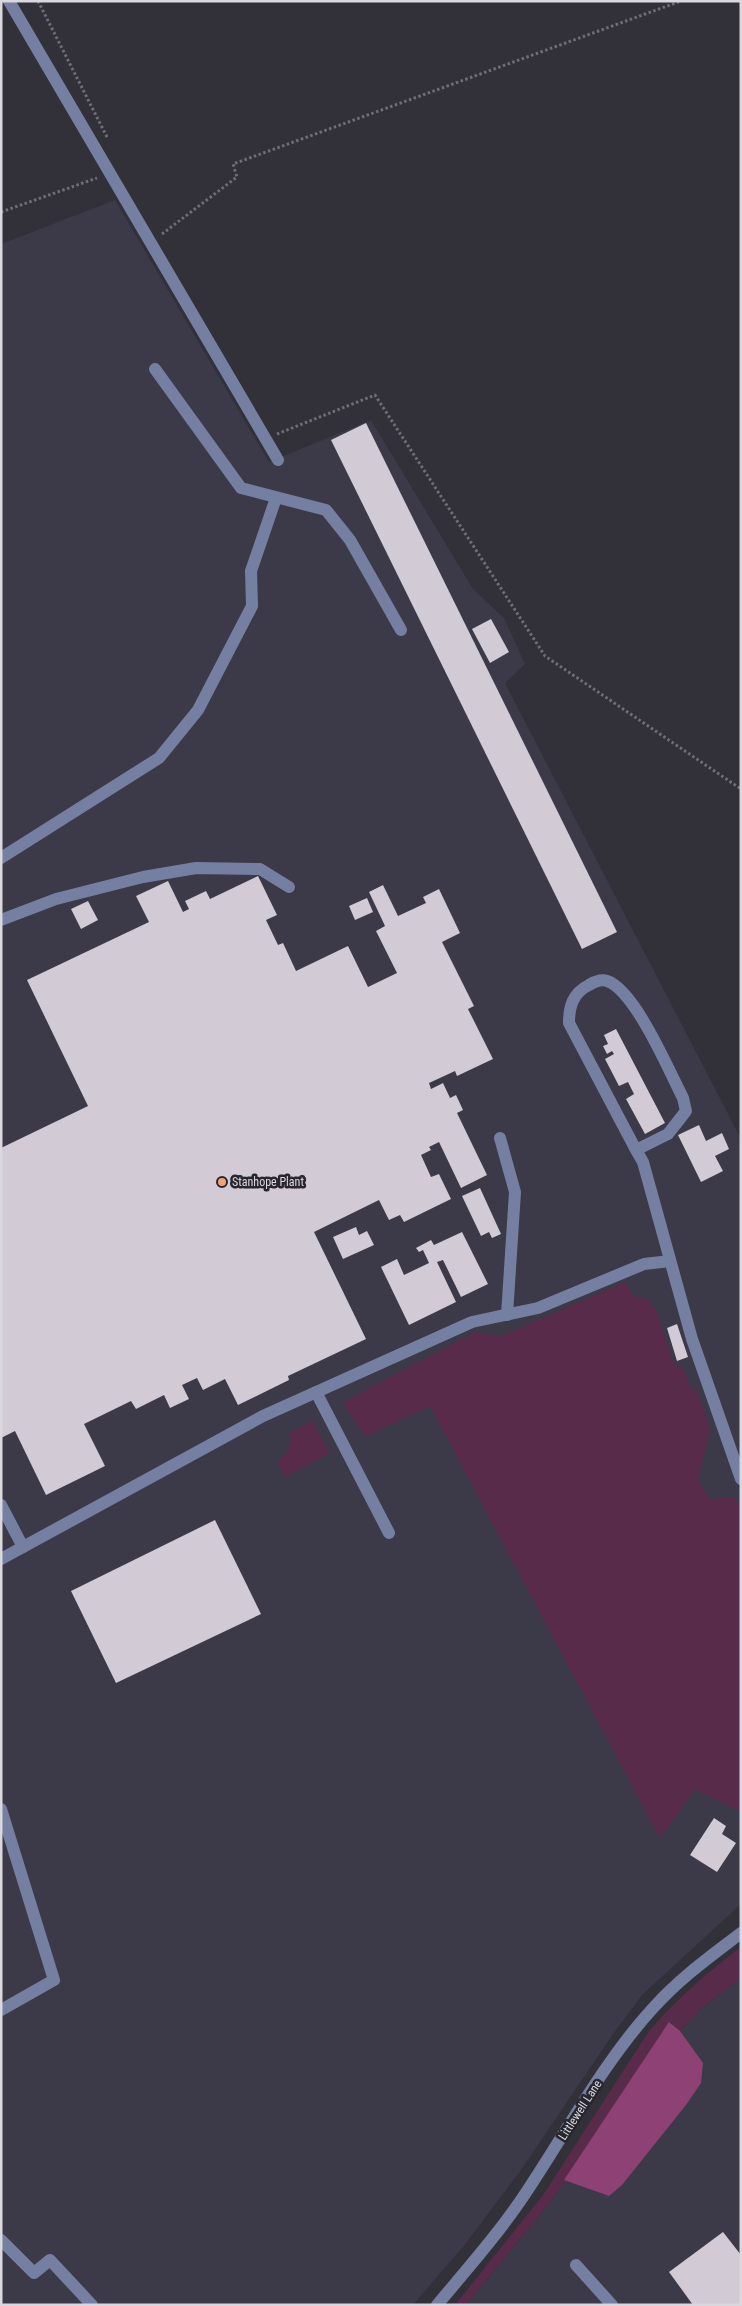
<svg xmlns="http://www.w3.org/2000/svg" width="742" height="2306" font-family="'Roboto Condensed',sans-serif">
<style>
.built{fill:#3c3948}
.green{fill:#592b4a}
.forest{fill:#8d4174}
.building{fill:#d2cad4}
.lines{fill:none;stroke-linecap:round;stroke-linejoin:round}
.path{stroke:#6f6d75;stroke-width:3;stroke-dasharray:2.5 2.5;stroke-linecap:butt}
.minor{stroke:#757fa2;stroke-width:12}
.poi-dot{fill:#efa377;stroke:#28262f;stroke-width:2}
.labels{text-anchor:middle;stroke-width:5;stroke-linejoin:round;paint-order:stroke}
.poi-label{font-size:12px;fill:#dad8de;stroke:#28262f;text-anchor:start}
.street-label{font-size:12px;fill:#dad8de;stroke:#28262f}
</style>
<rect width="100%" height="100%" fill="#323039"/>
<g class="built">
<path d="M115,200L269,462L371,420L473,589L504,618L525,664L505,683L741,1139V1904L642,1995L613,2034L521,2170L466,2243L413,2305H1V244Z"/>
<path d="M741,1978V2305H466L552,2200L669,2022L680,2031L702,2008Z"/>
</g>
<g class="green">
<path d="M625,1282L633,1296L648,1299L656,1310L674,1364L682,1367L692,1390L697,1389L710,1430L698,1479L709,1499L735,1497L741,1511V1812L695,1789L660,1838L430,1406L365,1437L343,1402L475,1332L502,1336Z"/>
<path d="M312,1421L330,1453L285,1477L277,1461C289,1454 291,1447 289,1433Z"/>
<path d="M741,1947V1978L702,2008L680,2031L670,2022L552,2200L466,2305H455L543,2195L649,2031C677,1999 707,1972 741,1947Z"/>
</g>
<path class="forest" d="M669,2022L680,2031L703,2063L701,2083L686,2105L622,2185L609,2196L564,2180Z"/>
<g class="building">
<path d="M366,423L617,932L582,949L331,440Z"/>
<path d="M491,619L509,652L490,663L472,629Z"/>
<path d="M258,876L277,915L266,920L278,945L283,943L296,971L348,946L368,987L397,973L376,931L385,926L369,892L383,885L398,916L426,903L423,897L439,889L460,933L442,942L474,1006L468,1009L493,1059L457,1076L455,1071L429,1083L431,1089L443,1083L450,1098L456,1095L463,1110L457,1113L487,1175L461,1188L439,1142L429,1147L431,1150L421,1155L431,1177L439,1174L451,1199L404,1222L400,1215L389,1220L379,1200L314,1232L366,1339L288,1376L289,1380L238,1405L225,1379L203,1390L197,1378L182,1385L189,1399L170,1408L164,1395L136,1409L131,1401L84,1424L105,1466L46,1495L15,1431L1,1438V1148L88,1106L27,980L149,922L136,896L168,881L183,912L189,909L185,901L206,891L210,899Z"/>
<path d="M367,898L373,912L355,920L349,906Z"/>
<path d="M88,901L98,920L81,929L71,909Z"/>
<path d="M616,1029L665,1123L645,1134L626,1099L634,1094L628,1082L619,1086L605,1059L614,1054L612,1051L607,1054L603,1046L608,1044L604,1035Z"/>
<path d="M699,1125L706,1141L722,1133L729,1149L715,1156L723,1171L701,1182L678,1135Z"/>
<path d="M480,1188L501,1234L492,1238L489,1232L481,1236L462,1196Z"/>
<path d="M356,1227L359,1235L367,1231L374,1245L343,1259L333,1237Z"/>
<path d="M462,1232L488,1284L461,1297L443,1260L437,1262L456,1302L409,1325L381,1267L397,1259L404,1275L429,1263L423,1250L419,1252L416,1248L431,1240L434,1245Z"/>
<path d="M677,1324L688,1357L677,1361L667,1328Z"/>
<path d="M215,1520L261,1614L116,1683L71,1591Z"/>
<path d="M714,1818L726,1826L722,1834L736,1843L717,1872L690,1855Z"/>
<path d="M723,2232L741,2255V2305H693L669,2272Z"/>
</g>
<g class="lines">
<g class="path">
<path d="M38,1L108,139"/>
<path d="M1,212L97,178"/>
<path d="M162,234L237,177L233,164L681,1"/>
<path d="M277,434L375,395L545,656L741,789"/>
</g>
<g class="minor">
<path d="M9,1L278,460"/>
<path d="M155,369L241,488L326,510L350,540L401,630"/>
<path d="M1,858L159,758L198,710L252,606L251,571L276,498"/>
<path d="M1,920L56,899L143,877L196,868L260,869L289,887"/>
<path d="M500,1138L515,1192L507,1315"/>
<path d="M636,1150L668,1134L686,1111L683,1098C669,1071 635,990 607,981C601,979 594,982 589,985C573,993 569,1006 569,1023L636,1150L643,1162L692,1339L741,1479"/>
<path d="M316,1392L389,1533"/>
<path d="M1,1505L23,1547"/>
<path d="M1,1559L263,1416L472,1322L538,1308L644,1264L670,1261"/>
<path d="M1,1809L54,1980L1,2010"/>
<path d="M1,2240L34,2273L50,2260L92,2305"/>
<path d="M576,2265L612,2305"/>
<path d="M437,2305C468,2268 500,2232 527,2191C567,2131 605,2060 654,2007C680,1978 711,1956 741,1933"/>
</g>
</g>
<circle class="poi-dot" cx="222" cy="1182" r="5"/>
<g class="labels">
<g class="poi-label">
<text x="232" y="1186">Stanhope Plant</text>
</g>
<g class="street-label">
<text transform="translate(580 2110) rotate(-57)" y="4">Littlewell Lane</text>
</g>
</g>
<rect width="742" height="2306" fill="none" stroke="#dad8de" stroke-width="5"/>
</svg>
